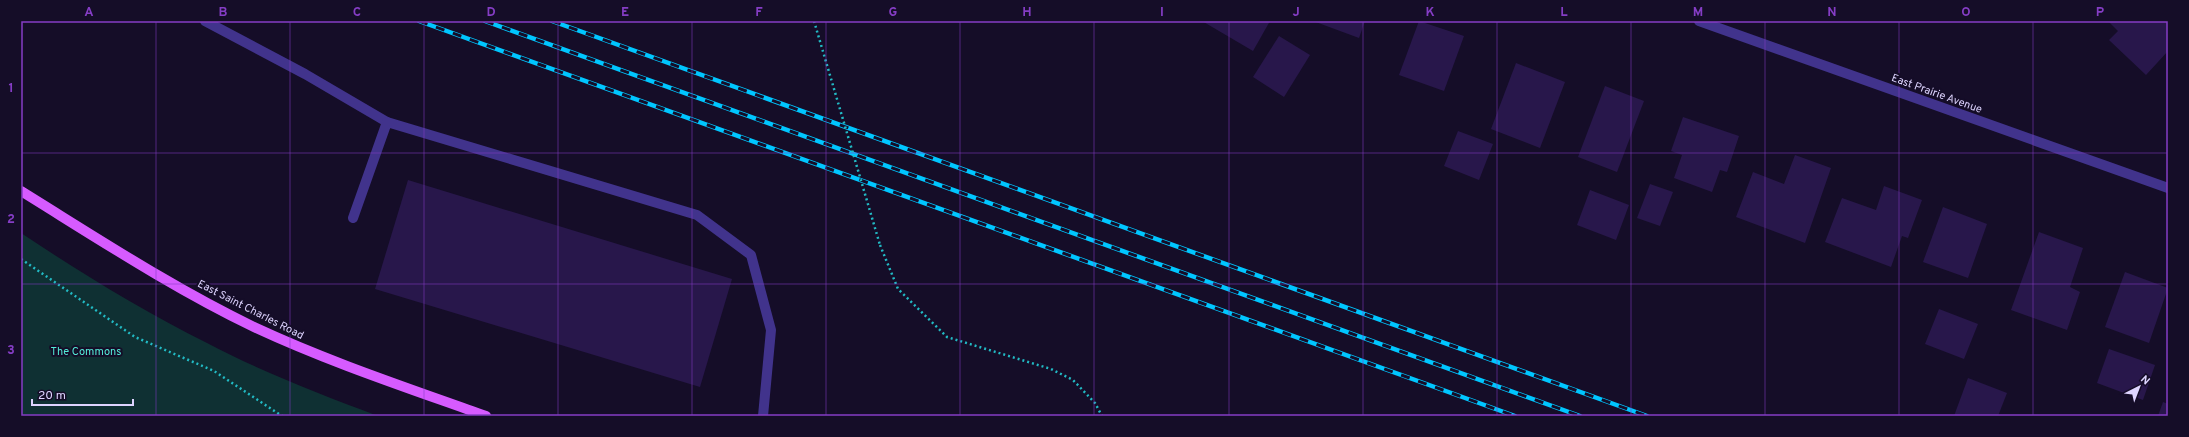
<svg xmlns="http://www.w3.org/2000/svg" width="2189" height="437" font-family="Overpass,sans-serif">
<style>
.green{fill:#0f3033}
.building{fill:#28174b}
.lines{fill:none;stroke-linecap:round;stroke-linejoin:round}
.path{stroke:#22bac4;stroke-width:2.5;stroke-dasharray:2 3;stroke-linecap:butt}
.minor{stroke:#41338c;stroke-width:10}
.major{stroke:#d65bff;stroke-width:10}
.rail-casing{stroke:#00c6ff;stroke-width:4.5}
.rail{stroke:#150d28;stroke-width:3;stroke-dasharray:9;stroke-linecap:butt}
.path-bridge{stroke:#22bac4;stroke-width:2.5;stroke-dasharray:2 3;stroke-linecap:butt}
.grid{fill:none;stroke:#853dc5;stroke-width:1;stroke-opacity:0.55}
.labels{text-anchor:middle;stroke-width:4;stroke-linejoin:round;paint-order:stroke}
.street-label{font-size:11px;fill:#ded4ff;stroke:#150d28}
.park-label{font-size:11px;fill:#53ecd8;stroke:#150d28}
.neatline{fill:none;stroke:#853dc5;stroke-width:1.5}
.grid-label{font-size:13px;text-anchor:middle;font-weight:bold;fill:#853dc5}
</style>
<rect width="100%" height="100%" fill="#150d28"/>
<path class="green" d="M21,233C81,273 143,311 207,343C262,372 320,394 378,416H21Z"/>
<g class="building">
<path d="M1202,21H1270L1253,51Z"/>
<path d="M1313,21H1365L1359,38Z"/>
<path d="M1419,21L1464,36L1444,91L1399,75Z"/>
<path d="M2108,21H2168V51L2146,75L2109,40L2118,31Z"/>
<path d="M1279,36L1310,55L1284,97L1253,77Z"/>
<path d="M1516,63L1565,82L1540,148L1491,129Z"/>
<path d="M1605,86L1644,101L1617,172L1578,157Z"/>
<path d="M1683,117L1739,136L1727,172L1720,170L1712,192L1674,178L1682,155L1671,151Z"/>
<path d="M1458,131L1493,144L1479,180L1444,166Z"/>
<path d="M1795,155L1831,168L1805,243L1736,217L1753,172L1784,184Z"/>
<path d="M408,180L732,279L700,387L375,289Z"/>
<path d="M1650,184L1673,192L1660,226L1637,218Z"/>
<path d="M1884,186L1922,200L1908,238L1902,236L1891,267L1825,242L1842,198L1876,210Z"/>
<path d="M1590,190L1629,205L1616,240L1577,225Z"/>
<path d="M1943,207L1987,224L1968,278L1923,262Z"/>
<path d="M2039,232L2083,248L2070,287L2080,292L2067,330L2011,310Z"/>
<path d="M2125,272L2168,288L2149,343L2105,327Z"/>
<path d="M1939,309L1978,324L1964,359L1925,344Z"/>
<path d="M2109,349L2155,365L2143,400L2097,383Z"/>
<path d="M1968,378L2007,393L1998,416H1954Z"/>
<path d="M2163,402L2168,404V416H2158Z"/>
</g>
<g class="lines">
<g class="path">
<path d="M880,245L898,289L947,337L1051,369L1073,380L1095,403L1102,416"/>
<path d="M21,259L135,337L214,371L282,416"/>
</g>
<g class="minor">
<path d="M205,21L305,74L387,122"/>
<path d="M1699,21L2168,188"/>
<path d="M353,218L387,122L697,215L751,255L771,330L763,416"/>
</g>
<path class="major" d="M21,191C97,238 173,288 254,327C329,362 408,388 486,416"/>
<g class="rail-casing">
<g id="rail">
<path d="M419,21L1515,416"/>
<path d="M485,21L1580,416"/>
<path d="M552,21L1647,416"/>
</g>
</g>
<use href="#rail" class="rail"/>
<path class="path-bridge" d="M814,21L880,245"/>
</g>
<path class="grid" d="M156,21V416M290,21V416M424,21V416M558,21V416M692,21V416M826,21V416M960,21V416M1094,21V416M1229,21V416M1363,21V416M1497,21V416M1631,21V416M1765,21V416M1899,21V416M2033,21V416M21,153H2168M21,284H2168"/>
<g class="labels">
<g class="street-label">
<text transform="translate(1937 93) rotate(20)" y="4">East Prairie Avenue</text>
<text transform="translate(251 309) rotate(27)" y="4">East Saint Charles Road</text>
</g>
<g class="park-label">
<text x="86" y="355">The Commons</text>
</g>
</g>
<rect width="2189" height="437" fill="none" stroke="#150d28" stroke-width="44"/>
<g transform="translate(2139 387) rotate(42)" stroke="#150d28" stroke-width="3" paint-order="stroke">
<path d="M0-3L7 15L0 10L-7 15Z" fill="#ded4ff"/>
<text y="-6" font-size="11" font-weight="bold" text-anchor="middle" fill="#ded4ff">N</text>
</g>
<path d="M32 399v6h101v-6" fill="none" stroke="#ded4ff" stroke-width="2"/>
<text x="38" y="399" font-size="12" fill="#ded4ff" stroke="#150d28" stroke-width="3" paint-order="stroke">20 m</text>
<rect x="22" y="22" width="2145" height="393" class="neatline"/>
<g class="grid-label">
<text x="89" y="16">A</text>
<text x="223" y="16">B</text>
<text x="357" y="16">C</text>
<text x="491" y="16">D</text>
<text x="625" y="16">E</text>
<text x="759" y="16">F</text>
<text x="893" y="16">G</text>
<text x="1027" y="16">H</text>
<text x="1162" y="16">I</text>
<text x="1296" y="16">J</text>
<text x="1430" y="16">K</text>
<text x="1564" y="16">L</text>
<text x="1698" y="16">M</text>
<text x="1832" y="16">N</text>
<text x="1966" y="16">O</text>
<text x="2100" y="16">P</text>
<text x="11" y="92">1</text>
<text x="11" y="223">2</text>
<text x="11" y="354">3</text>
</g>
</svg>
